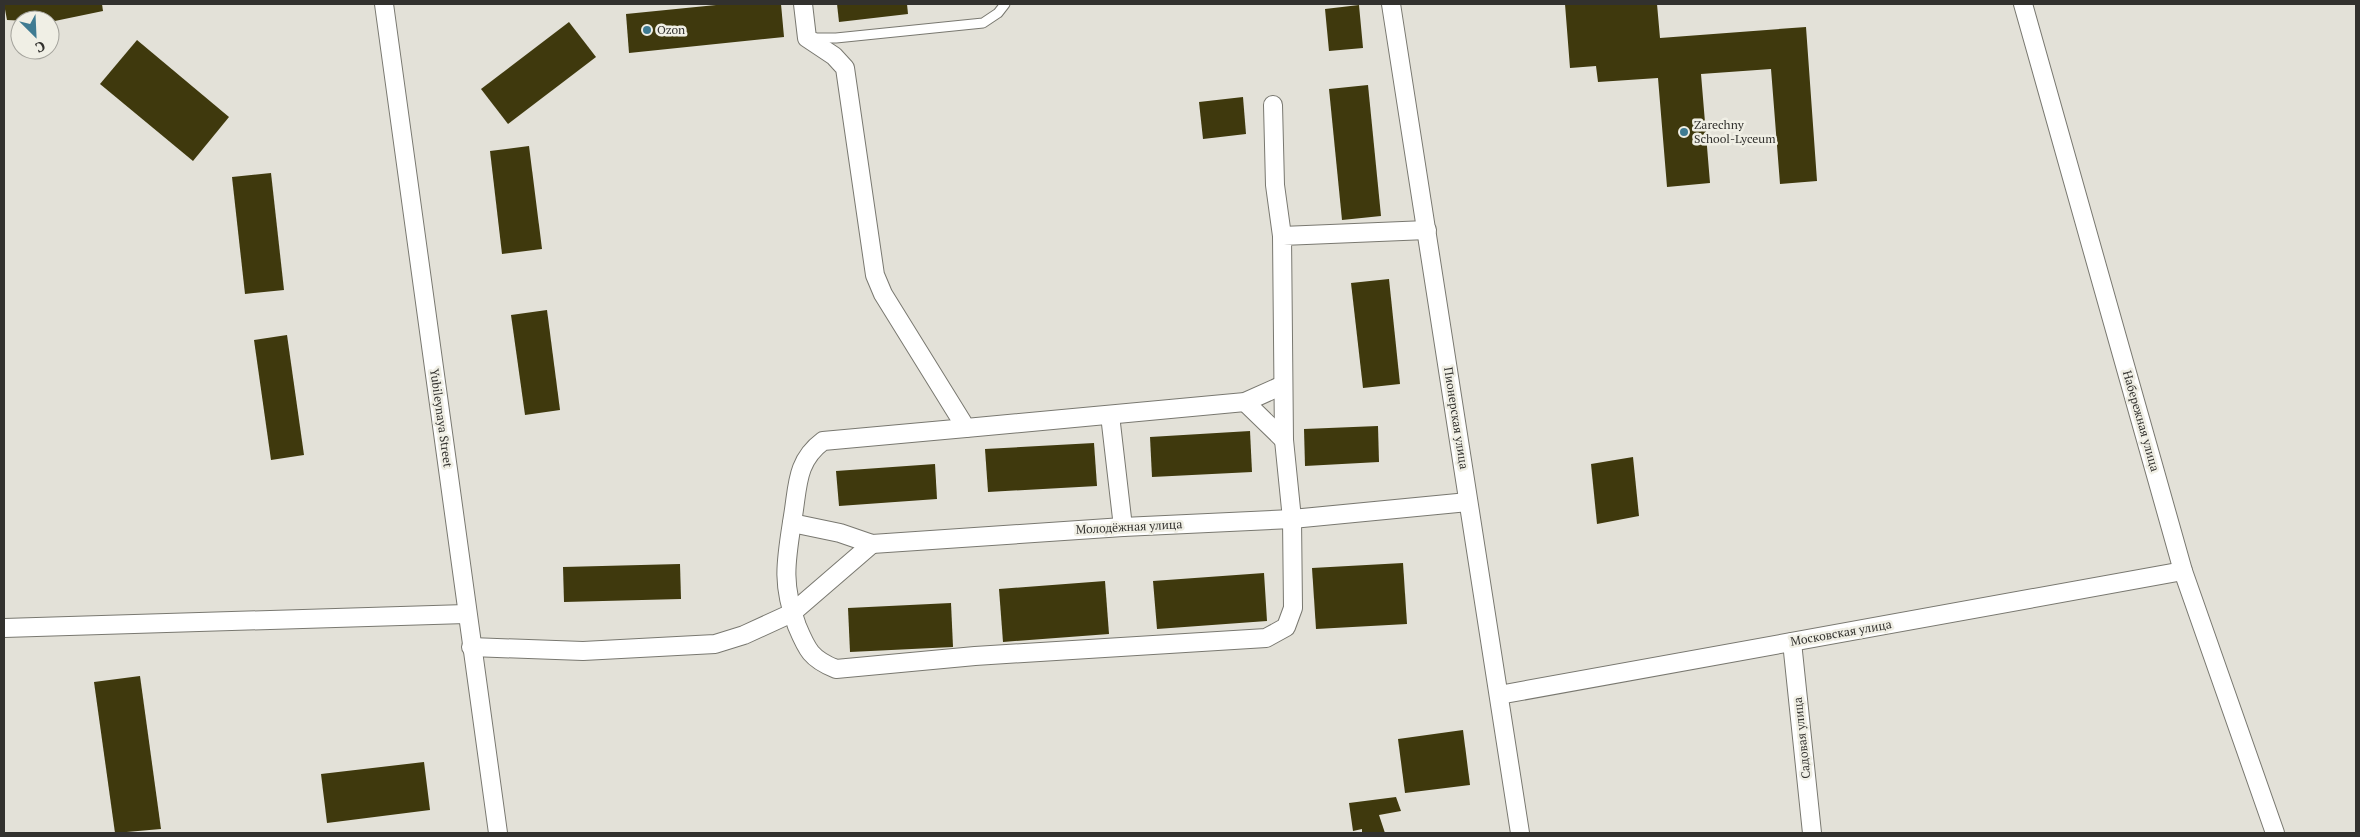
<svg xmlns="http://www.w3.org/2000/svg" width="2360" height="837" font-family="'PT Serif',serif">
<style>
.building{fill:#3f390d}
.lines{fill:none;stroke-linecap:round;stroke-linejoin:round}
.lane-casing{stroke:#797870;stroke-width:11}
.street-casing{stroke:#797870;stroke-width:20}
.lane{stroke:#fff;stroke-width:9}
.street{stroke:#fff;stroke-width:18}
.poi-dot{fill:#3f7b92;stroke:#f0efe5;stroke-width:2}
.labels{text-anchor:middle;stroke-width:5;stroke-linejoin:round;paint-order:stroke}
.poi-label{font-size:12px;fill:#32312e;stroke:#f0efe5;text-anchor:start}
.street-label{font-size:12px;fill:#32312e;stroke:#f0efe5}
</style>
<rect width="100%" height="100%" fill="#e3e1d8"/>
<g class="building">
<path d="M4,4H102L103,11L50,22L7,20Z"/>
<path d="M726,4H781L784,37L629,53L626,14Z"/>
<path d="M837,4H907L908,14L839,22Z"/>
<path d="M1565,4H1657L1660,38L1806,27L1817,181L1780,184L1771,69L1701,74L1710,183L1667,187L1658,78L1598,82L1596,66L1570,68Z"/>
<path d="M1359,5L1363,48L1329,51L1325,9Z"/>
<path d="M569,22L596,57L508,124L481,89Z"/>
<path d="M137,40L229,117L193,161L100,84Z"/>
<path d="M1368,85L1381,216L1342,220L1329,89Z"/>
<path d="M1243,97L1246,134L1203,139L1199,102Z"/>
<path d="M529,146L542,249L502,254L490,151Z"/>
<path d="M271,173L284,290L245,294L232,177Z"/>
<path d="M1389,279L1400,384L1363,388L1351,283Z"/>
<path d="M547,310L560,410L525,415L511,315Z"/>
<path d="M287,335L304,455L271,460L254,340Z"/>
<path d="M1378,426L1379,462L1305,466L1304,429Z"/>
<path d="M1250,431L1252,472L1152,477L1150,437Z"/>
<path d="M1094,443L1097,486L988,492L985,449Z"/>
<path d="M1633,457L1639,516L1597,524L1591,464Z"/>
<path d="M935,464L937,499L839,506L836,471Z"/>
<path d="M1403,563L1407,624L1316,629L1312,568Z"/>
<path d="M680,564L681,599L564,602L563,567Z"/>
<path d="M1264,573L1267,621L1157,629L1153,581Z"/>
<path d="M1105,581L1109,634L1003,642L999,589Z"/>
<path d="M951,603L953,647L850,652L848,608Z"/>
<path d="M140,676L161,829L115,833L94,682Z"/>
<path d="M1463,730L1470,785L1405,793L1398,739Z"/>
<path d="M424,762L430,810L327,823L321,774Z"/>
<path d="M1396,797L1401,811L1379,815L1385,833H1362V829L1353,831L1349,803Z"/>
</g>
<g class="lines">
<g class="lane-casing">
<path id="lane" d="M812,38H836L983,23L998,13L1005,4"/>
</g>
<g class="street-casing">
<g id="street">
<path d="M384,4L498,833"/>
<path d="M803,4L807,38L834,56L845,68L875,275L883,294L966,428L1245,402L1283,385"/>
<path d="M1391,4L1520,833"/>
<path d="M2023,4L2183,571L2275,833"/>
<path d="M1273,105L1275,185L1282,236"/>
<path d="M1245,402L1284,440"/>
<path d="M1110,415L1123,527"/>
<path d="M966,428L823,441C796,461 798,486 793,516C786,561 781,583 797,626C807,650 811,659 836,669L975,656L1266,638L1286,627L1293,608L1292,519L1284,440L1282,236L1427,230"/>
<path d="M792,523L840,533L872,544L1123,527L1292,519L1468,502"/>
<path d="M4,628L466,614"/>
<path d="M1792,642L1812,833"/>
<path d="M471,647L583,651L715,644L744,635L792,613L872,544"/>
<path d="M1499,695L2183,571"/>
</g>
</g>
<use href="#lane" class="lane"/>
<use href="#street" class="street"/>
</g>
<g class="poi-dot">
<circle cx="647" cy="30" r="5"/>
<circle cx="1684" cy="132" r="5"/>
</g>
<g class="labels">
<g class="poi-label">
<text x="657" y="34">Ozon</text>
<text x="1694" y="129">Zarechny<tspan x="1694" dy="14">School-Lyceum</tspan></text>
</g>
<g class="street-label">
<text transform="translate(441 418) rotate(82)" y="4">Yubileynaya Street</text>
<text transform="translate(1456 418) rotate(81)" y="4">Пионерская улица</text>
<text transform="translate(2141 421) rotate(74)" y="4">Набережная улица</text>
<text transform="translate(1129 527) rotate(-3)" y="4">Молодёжная улица</text>
<text transform="translate(1841 633) rotate(-10)" y="4">Московская улица</text>
<text transform="translate(1802 738) rotate(-96)" y="4">Садовая улица</text>
</g>
</g>
<rect width="2360" height="837" fill="none" stroke="#32312e" stroke-width="10"/>
<g transform="translate(35 35) rotate(156)"><circle r="24" fill="#f0efe5" stroke="#a4a39c"/>
<path d="M0-4L9 19L0 12L-9 19Z" fill="#3f7b92"/>
<text y="-8" font-size="14" font-weight="bold" text-anchor="middle" fill="#32312e">С</text>
</g>
</svg>
